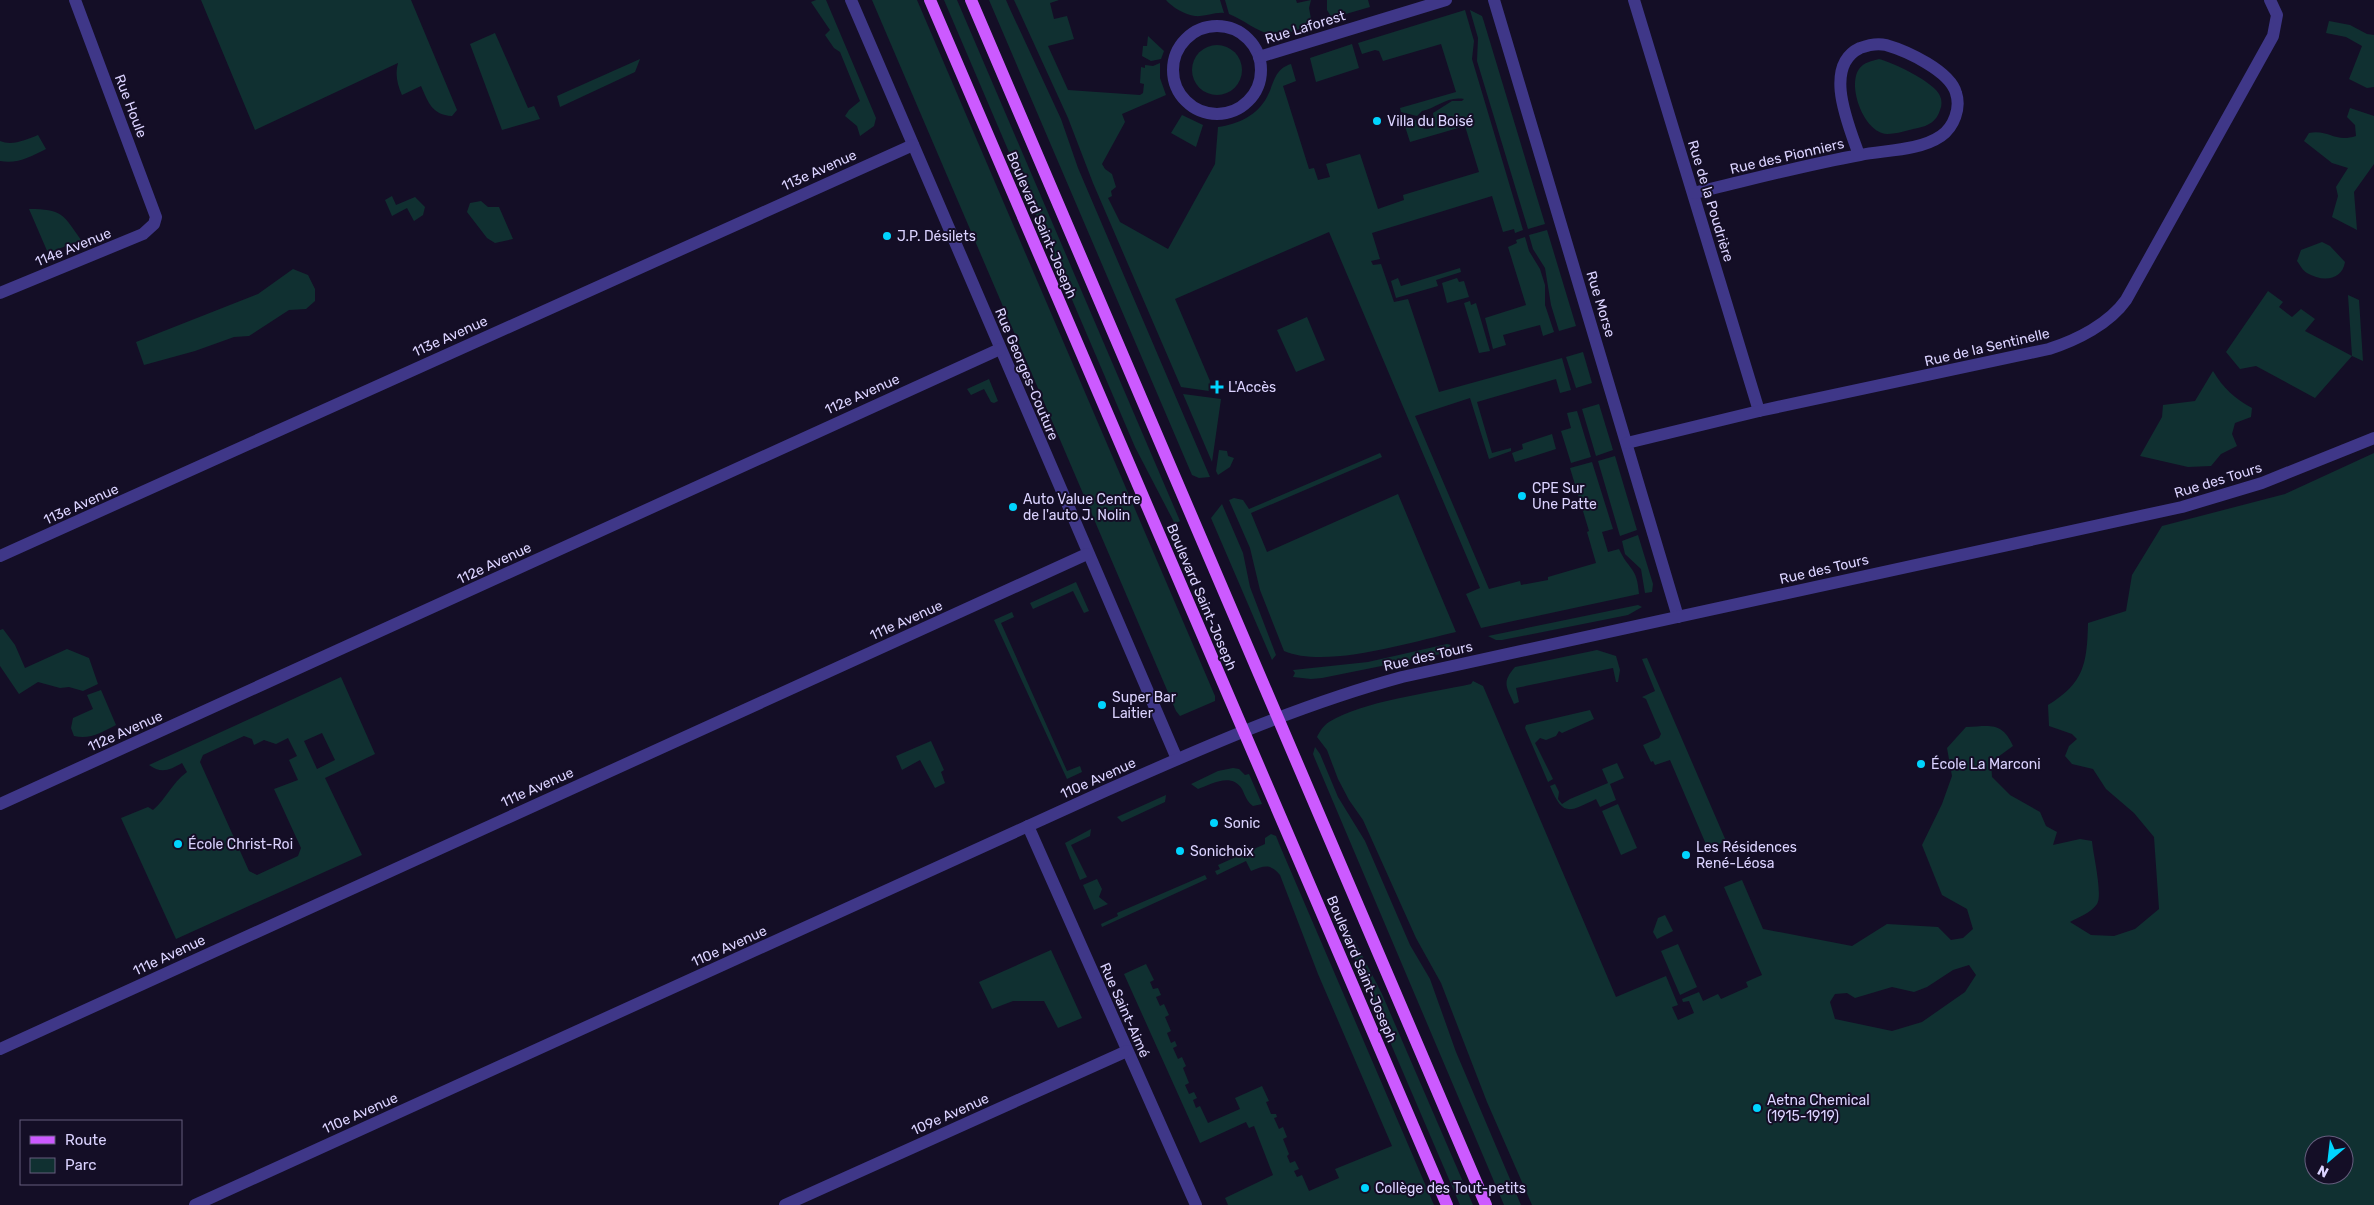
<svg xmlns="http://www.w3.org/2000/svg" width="2374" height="1205" font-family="Rubik,sans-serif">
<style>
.green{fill:#103031;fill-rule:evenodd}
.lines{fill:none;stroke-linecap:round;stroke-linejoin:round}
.minor{stroke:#3f3788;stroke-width:12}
.major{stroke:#cc5aff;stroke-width:12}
.poi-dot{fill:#00d4fe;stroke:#140e26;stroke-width:2}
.labels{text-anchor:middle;stroke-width:4;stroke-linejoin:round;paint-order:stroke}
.street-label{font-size:14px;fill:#dbd3ff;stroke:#140e26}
.poi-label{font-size:14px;fill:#dbd3ff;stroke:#140e26;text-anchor:start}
</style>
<rect width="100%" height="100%" fill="#140e26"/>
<g class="green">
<path d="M201,0H411L457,110L452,116C432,115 428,102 421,86L402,95C397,84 395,73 398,63L255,130Z"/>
<path d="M816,0H826L876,118L874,126L860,136L857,126L845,116L849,110L860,101L840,52L834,48L825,35L830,30L811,2Z"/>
<path d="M872,0H917L1215,696V701L1180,716L1176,711Z"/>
<path d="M944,0H957L1180,521L1175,524L1135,447Z"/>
<path d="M989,0H1006L1009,7L1061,119L1078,168L1210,477L1199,478L1192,475Z"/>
<path d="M1014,0H1059L1050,3L1054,19L1067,16L1074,39L1048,46L1068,90L1140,95L1143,93L1144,84L1140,83L1141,67L1145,68V65L1153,66L1160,63V78L1166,95L1122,114L1125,122L1102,164L1105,169L1112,174L1116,187L1111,191L1112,196L1108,198L1120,222L1168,249L1215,164L1218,127C1238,124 1257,116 1267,97C1274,84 1274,69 1291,64L1296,81L1283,86L1309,169L1314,168L1318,180L1330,177L1326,164L1360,154L1378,209L1404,200L1403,195L1479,172L1465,126L1410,142L1402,117L1416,120C1420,129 1427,132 1435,125L1433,113L1452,101H1462L1464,99C1447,96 1437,108 1422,111L1417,116L1401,112L1400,108L1456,92L1441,44L1383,61L1379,51L1375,50L1362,54L1358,43L1465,10L1474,41L1472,59L1523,230L1515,233L1514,229L1503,232L1492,196L1372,233L1380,259L1371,261L1373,265L1381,264L1394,302L1408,299L1439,392L1562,358L1571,390L1560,393L1556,379L1477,402L1492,453L1511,448V451L1489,459L1470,398L1415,416L1489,589L1520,581L1521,585L1548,580V577L1596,563L1587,532L1589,531L1570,468L1592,462L1613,529L1602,532L1608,552L1619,549C1629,571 1637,566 1639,594L1481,628L1466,594L1480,588L1329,232L1175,299L1210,381L1209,391L1181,387L1093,183L1068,118Z"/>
<path d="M1166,0H1220L1224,13C1214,12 1205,17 1195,16C1185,15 1172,7 1166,0Z"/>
<path d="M1225,0H1296L1297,3L1311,0L1309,8L1312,24C1301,28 1287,35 1275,35C1261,35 1243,19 1229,14Z"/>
<path d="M1327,0H1368L1370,7L1332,18L1327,10Z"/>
<path d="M1470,10L1482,16L1484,22L1545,224L1528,229L1477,61L1478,38Z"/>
<path d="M2329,21L2350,25L2367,34L2374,35V87L2367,88L2349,79L2362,46L2346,37L2326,33Z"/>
<path d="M495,33L528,108L534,106L540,119L502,130L470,44Z"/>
<path d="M1148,36L1164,51L1161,59L1151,61L1142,56L1143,46H1147Z"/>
<path d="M1352,44L1359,68L1316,82L1310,58Z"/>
<circle cx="1217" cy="70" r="25"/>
<path d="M640,59L635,72L560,107L557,96Z"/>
<path d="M1879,59C1892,62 1936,83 1940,96C1942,100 1942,106 1940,110C1937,121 1928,126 1918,128C1908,130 1897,134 1887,134C1864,133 1847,86 1859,69C1864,62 1872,61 1879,59Z"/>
<path d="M2350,108L2374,116V164L2354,192L2357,230L2332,217L2338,196L2336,187L2348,168L2332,163L2304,141L2309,133C2329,129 2334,143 2356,136L2355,125L2347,117Z"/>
<path d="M1182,115L1203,125L1196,147L1171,133Z"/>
<path d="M38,135L46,149C30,157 18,164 0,161V141C12,146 26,140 38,135Z"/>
<path d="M392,196L396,205L415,197L425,207L423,215L414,221L407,208L392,216L385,200Z"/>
<path d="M481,201L488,207H499L513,239L495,243L487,238L467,212L470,203Z"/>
<path d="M29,209C62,209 63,214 81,240L48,253Z"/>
<path d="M1547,230L1576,326L1559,331L1551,305L1545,268L1533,249L1529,235Z"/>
<path d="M1525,237L1529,251L1540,269L1545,285V305L1554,332L1543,336L1540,325L1503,335L1506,345L1493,349L1485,318L1526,305L1508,247L1517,243L1516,240Z"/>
<path d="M2322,242L2330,246L2345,262C2342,281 2322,282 2307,273C2303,271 2300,265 2297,261L2301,250Z"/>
<path d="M1460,268L1461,272L1436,280L1438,286L1396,298L1391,281L1398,278L1401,286Z"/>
<path d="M293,269L308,275L315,289V301L306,309L289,310L249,336L234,337L195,351L144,365L136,342L258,294Z"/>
<path d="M1457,278L1459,282L1464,281L1469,297L1447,303L1442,283Z"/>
<path d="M2268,291L2283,302L2279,307L2292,317L2301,309L2315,319L2305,331L2352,356L2348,295L2359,300L2363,361L2352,356L2315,398L2256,366L2240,369L2226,352Z"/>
<path d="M1470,301L1471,305L1476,303L1490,351L1479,353L1464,303Z"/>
<path d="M1307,317L1325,360L1296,372L1277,330Z"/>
<path d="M1583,352L1592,383L1576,388L1566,357Z"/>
<path d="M2213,371C2223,388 2235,399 2252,408L2251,417L2235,423L2232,434L2237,446L2221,454L2211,466L2188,467L2140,456L2162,417L2163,405L2195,401Z"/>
<path d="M989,379L998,401L994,403L991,402L984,389L971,395L967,389Z"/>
<path d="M1183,394L1221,399L1212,462Z"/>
<path d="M1599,404L1613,450L1596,456L1582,409Z"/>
<path d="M1577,411L1591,457L1571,463L1561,431L1571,428L1567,413Z"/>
<path d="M1552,434L1556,449L1515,462L1512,453L1523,449L1522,444Z"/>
<path d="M1219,450L1227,451L1228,456L1234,458L1230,467L1218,475L1216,471Z"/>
<path d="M1380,453L1382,457L1251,513L1267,552L1398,494L1456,632C1411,642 1326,669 1284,651L1260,590L1250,548L1229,500L1234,498L1243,500L1249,509Z"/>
<path d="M2374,453V1205H1532L1487,1102L1441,983L1416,938L1363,820L1349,800L1338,779L1327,750L1317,737C1320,731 1323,726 1329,722C1363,701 1431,693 1471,684L1473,681L1483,686L1616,997L1666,976L1678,1005L1672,1007L1678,1020L1694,1013L1689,1001L1683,1002L1682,999L1699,992L1703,1001L1718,994L1721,999L1748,987L1746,982L1762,975L1724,887L1742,880L1763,929L1852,946L1887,924L1938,927L1951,940L1963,938L1973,929L1967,909L1942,895L1922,845L1942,804L1952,776L1947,748L1966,727C1990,726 2002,721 2013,746L1991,762L1992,777L2010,795L2040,812L2046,826L2057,832L2053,845L2080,839L2092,841C2093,854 2103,895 2097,904C2092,912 2079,917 2070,922L2091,935L2114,936L2135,929L2159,909L2154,837L2134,813L2106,789L2093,769L2072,764L2065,756L2069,746L2077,739L2072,734L2049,726L2048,705C2084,683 2087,664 2088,623L2126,611L2132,575L2162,526L2285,494ZM1969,965L1976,975L1965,992L1922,1022L1892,1031L1835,1019L1830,1002L1835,994L1847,993L1855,998L1892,987L1914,992L1927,987L1953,970ZM2314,1145H2344V1175H2314Z"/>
<path d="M1615,456L1637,530L1620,536L1598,461Z"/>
<path d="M1222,504L1243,553L1250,587L1276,655L1272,660L1211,518Z"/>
<path d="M1638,535L1653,584L1652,592L1645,593L1641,569L1625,554L1622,541Z"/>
<path d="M1076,582L1089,611L1084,613L1073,591L1033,609L1030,603Z"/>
<path d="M1638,605L1642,607L1628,615L1502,640H1496L1488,636Z"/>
<path d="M1012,612L1014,617L1001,623L1067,771L1080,766L1082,772L1067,779L994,620Z"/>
<path d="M3,629L15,645L25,668L67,649L89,658L98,684L83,691L69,687L60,688L38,682L19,694L0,666V630Z"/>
<path d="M1447,644L1451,645L1441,654L1322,678L1311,679L1293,677L1295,673L1293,670L1368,662Z"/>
<path d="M1597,650L1616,656L1620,670L1618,682H1616L1613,668L1516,688L1519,702L1514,704C1507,687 1501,683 1515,667Z"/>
<path d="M1647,658L1726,841L1708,849L1670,760L1655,765L1653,761L1651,762L1643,745L1659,738L1661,734L1646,699L1642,697L1655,691L1642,659Z"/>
<path d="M341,677L375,754L325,778L362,855L176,939L121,818L148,807L153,810C167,798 171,784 187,772L182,763C170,770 161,774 149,765ZM322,733L335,760L317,769L304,741ZM244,736L252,739L254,745L264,740L276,744L288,738L297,756L289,760L298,780L274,789L301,848L298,856L257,875L249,871L200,762L203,755Z"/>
<path d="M101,690L116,725C102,732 90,740 74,736L71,728L73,718L93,709L87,695Z"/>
<path d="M1590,710L1594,719L1562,733L1559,731L1556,736L1546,740L1540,738L1535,743L1553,779L1548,782L1525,728L1526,725Z"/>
<path d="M931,741L944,770L941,772L945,783L935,788L920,760L902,770L896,756Z"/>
<path d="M1315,747L1320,754L1338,797L1365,841L1410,945L1430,979L1456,1052L1521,1205H1504L1315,759L1313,754Z"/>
<path d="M1617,763L1624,778L1610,784L1616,800L1600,807L1596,799C1569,812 1563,817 1550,786L1555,784L1559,792L1558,799L1562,804L1570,799L1608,783L1602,769Z"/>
<path d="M1233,768L1239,769L1245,775L1249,774L1262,804L1253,806C1247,802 1245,795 1242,789C1232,772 1211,784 1198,789L1191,784L1218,771Z"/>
<path d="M1166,795L1165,802L1122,822L1117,817Z"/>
<path d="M1618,804L1637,848L1621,855L1602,811Z"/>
<path d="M1091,829L1090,836L1071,845L1087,877L1080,880L1065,843Z"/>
<path d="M1271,834L1276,836L1280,846L1434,1205H1228L1225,1198L1273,1175L1254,1126L1249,1128L1246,1122L1200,1143L1124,974L1146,964L1154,980L1150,982L1153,989L1158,988L1161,995L1156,997L1160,1006L1164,1004L1169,1015L1165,1017L1171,1031L1167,1033L1171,1043L1175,1041L1177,1046L1173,1048L1178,1059L1182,1057L1186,1066L1183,1068L1189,1083L1185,1085L1189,1094L1194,1092L1197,1098L1193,1100L1196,1108L1200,1106L1208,1123L1240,1109L1235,1098L1262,1086L1269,1101L1266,1102L1271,1114H1276L1277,1117L1274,1118L1279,1129L1283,1127L1287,1137L1283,1139L1289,1154L1287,1156L1290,1163L1295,1161L1299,1169L1294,1171L1297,1177L1302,1175L1309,1191L1339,1178L1335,1169L1392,1146L1318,974L1280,875C1270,863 1264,866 1251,871L1246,861L1217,875L1215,871L1220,869L1218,865L1265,844V838Z"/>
<path d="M1205,875L1207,879L1102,927L1101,924L1118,916L1117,913Z"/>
<path d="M1097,879L1102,889L1099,897L1108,904L1094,910L1083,885Z"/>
<path d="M1665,915L1673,931L1657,939L1653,932L1658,918Z"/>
<path d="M1344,920L1382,994L1473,1205H1460L1339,923Z"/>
<path d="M1678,944L1697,987L1680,995L1661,951Z"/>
<path d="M1051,950L1082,1018L1058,1028L1044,1001H1013L992,1009L979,982Z"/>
</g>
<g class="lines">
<g class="minor">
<path d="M851,0L1177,759"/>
<path d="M1494,0L1678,617"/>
<path d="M1634,0L1759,411"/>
<circle cx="1217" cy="70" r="44"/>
<path d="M1259,57L1446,0"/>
<path d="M1694,193C1749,180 1804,165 1860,155C1885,150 1919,151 1941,136C1954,127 1961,108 1956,93C1950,71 1907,51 1886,45C1878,43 1868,45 1860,48C1822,66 1849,126 1859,155"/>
<path d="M0,293L143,234L154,224L156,217L75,0"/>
<path d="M1627,443L1759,411L2049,349C2077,340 2109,324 2126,300L2273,36L2277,15L2270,0"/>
<path d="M0,556L913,145"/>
<path d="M0,804L1000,349"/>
<path d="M1028,826L1196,1205"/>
<path d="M0,1049L1087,554"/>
<path d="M195,1205L1105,791C1202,748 1299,705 1402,677L2182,507L2262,483L2374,438"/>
<path d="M785,1205L1127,1051"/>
</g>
<g class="major">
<path d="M930,0L1447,1205"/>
<path d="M971,0L1486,1205"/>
</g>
</g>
<g class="poi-dot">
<circle cx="1377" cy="121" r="5"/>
<circle cx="887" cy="236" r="5"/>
<path d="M1214.5 379.5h5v5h5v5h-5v5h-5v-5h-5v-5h5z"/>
<circle cx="1522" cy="496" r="5"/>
<circle cx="1013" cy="507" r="5"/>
<circle cx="1102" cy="705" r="5"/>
<circle cx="1921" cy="764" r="5"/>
<circle cx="1214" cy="823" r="5"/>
<circle cx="178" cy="844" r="5"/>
<circle cx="1180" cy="851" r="5"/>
<circle cx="1686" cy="855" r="5"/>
<circle cx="1757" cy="1108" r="5"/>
<circle cx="1365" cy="1188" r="5"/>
</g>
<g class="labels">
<g class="street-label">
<text transform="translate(1305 27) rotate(-17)" y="5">Rue Laforest</text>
<text transform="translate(131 106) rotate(69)" y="5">Rue Houle</text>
<text transform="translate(1787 156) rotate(-13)" y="5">Rue des Pionniers</text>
<text transform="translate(819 170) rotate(-24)" y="5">113e Avenue</text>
<text transform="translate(1711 201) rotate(73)" y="5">Rue de la Poudrière</text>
<text transform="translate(1042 225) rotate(67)" y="5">Boulevard Saint-Joseph</text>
<text transform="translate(73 247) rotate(-22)" y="5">114e Avenue</text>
<text transform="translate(1601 304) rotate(73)" y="5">Rue Morse</text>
<text transform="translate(450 336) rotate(-24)" y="5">113e Avenue</text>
<text transform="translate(1987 347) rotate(-13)" y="5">Rue de la Sentinelle</text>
<text transform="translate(1027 374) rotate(67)" y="5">Rue Georges-Couture</text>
<text transform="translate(862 394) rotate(-24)" y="5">112e Avenue</text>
<text transform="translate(2218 480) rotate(-17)" y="5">Rue des Tours</text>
<text transform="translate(81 504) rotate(-24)" y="5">113e Avenue</text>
<text transform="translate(494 563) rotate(-25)" y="5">112e Avenue</text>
<text transform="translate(1824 569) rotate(-13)" y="5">Rue des Tours</text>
<text transform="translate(1202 597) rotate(67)" y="5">Boulevard Saint-Joseph</text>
<text transform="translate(906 620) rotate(-24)" y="5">111e Avenue</text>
<text transform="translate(1428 656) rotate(-13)" y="5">Rue des Tours</text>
<text transform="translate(125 731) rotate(-24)" y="5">112e Avenue</text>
<text transform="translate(1098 778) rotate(-24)" y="5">110e Avenue</text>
<text transform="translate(537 787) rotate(-24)" y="5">111e Avenue</text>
<text transform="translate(729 946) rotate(-24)" y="5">110e Avenue</text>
<text transform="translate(169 955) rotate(-25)" y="5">111e Avenue</text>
<text transform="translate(1362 969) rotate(67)" y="5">Boulevard Saint-Joseph</text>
<text transform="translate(1125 1010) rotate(66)" y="5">Rue Saint-Aimé</text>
<text transform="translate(360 1113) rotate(-24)" y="5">110e Avenue</text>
<text transform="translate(950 1114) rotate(-24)" y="5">109e Avenue</text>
</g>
<g class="poi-label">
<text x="1387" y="126">Villa du Boisé</text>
<text x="897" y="241">J.P. Désilets</text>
<text x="1228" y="392">L'Accès</text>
<text x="1532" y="493">CPE Sur<tspan x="1532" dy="16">Une Patte</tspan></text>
<text x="1023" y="504">Auto Value Centre<tspan x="1023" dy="16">de l'auto J. Nolin</tspan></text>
<text x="1112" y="702">Super Bar<tspan x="1112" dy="16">Laitier</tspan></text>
<text x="1931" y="769">École La Marconi</text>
<text x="1224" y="828">Sonic</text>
<text x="188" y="849">École Christ-Roi</text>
<text x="1696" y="852">Les Résidences<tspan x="1696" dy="16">René-Léosa</tspan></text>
<text x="1190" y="856">Sonichoix</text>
<text x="1767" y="1105">Aetna Chemical<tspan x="1767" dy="16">(1915-1919)</tspan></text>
<text x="1375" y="1193">Collège des Tout-petits</text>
</g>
</g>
<rect x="20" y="1120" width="162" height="65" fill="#140e26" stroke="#645d7d"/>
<rect x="30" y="1136" width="25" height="8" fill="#cc5aff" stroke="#645d7d"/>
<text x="65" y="1145" font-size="15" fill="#dbd3ff">Route</text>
<rect x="30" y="1158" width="25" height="15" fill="#103031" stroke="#645d7d"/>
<text x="65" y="1170" font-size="15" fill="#dbd3ff">Parc</text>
<g transform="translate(2329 1160) rotate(208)"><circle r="24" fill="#140e26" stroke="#645d7d"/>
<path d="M0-4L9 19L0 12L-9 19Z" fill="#00d4fe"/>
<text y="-8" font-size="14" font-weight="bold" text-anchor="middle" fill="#dbd3ff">N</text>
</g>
</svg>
